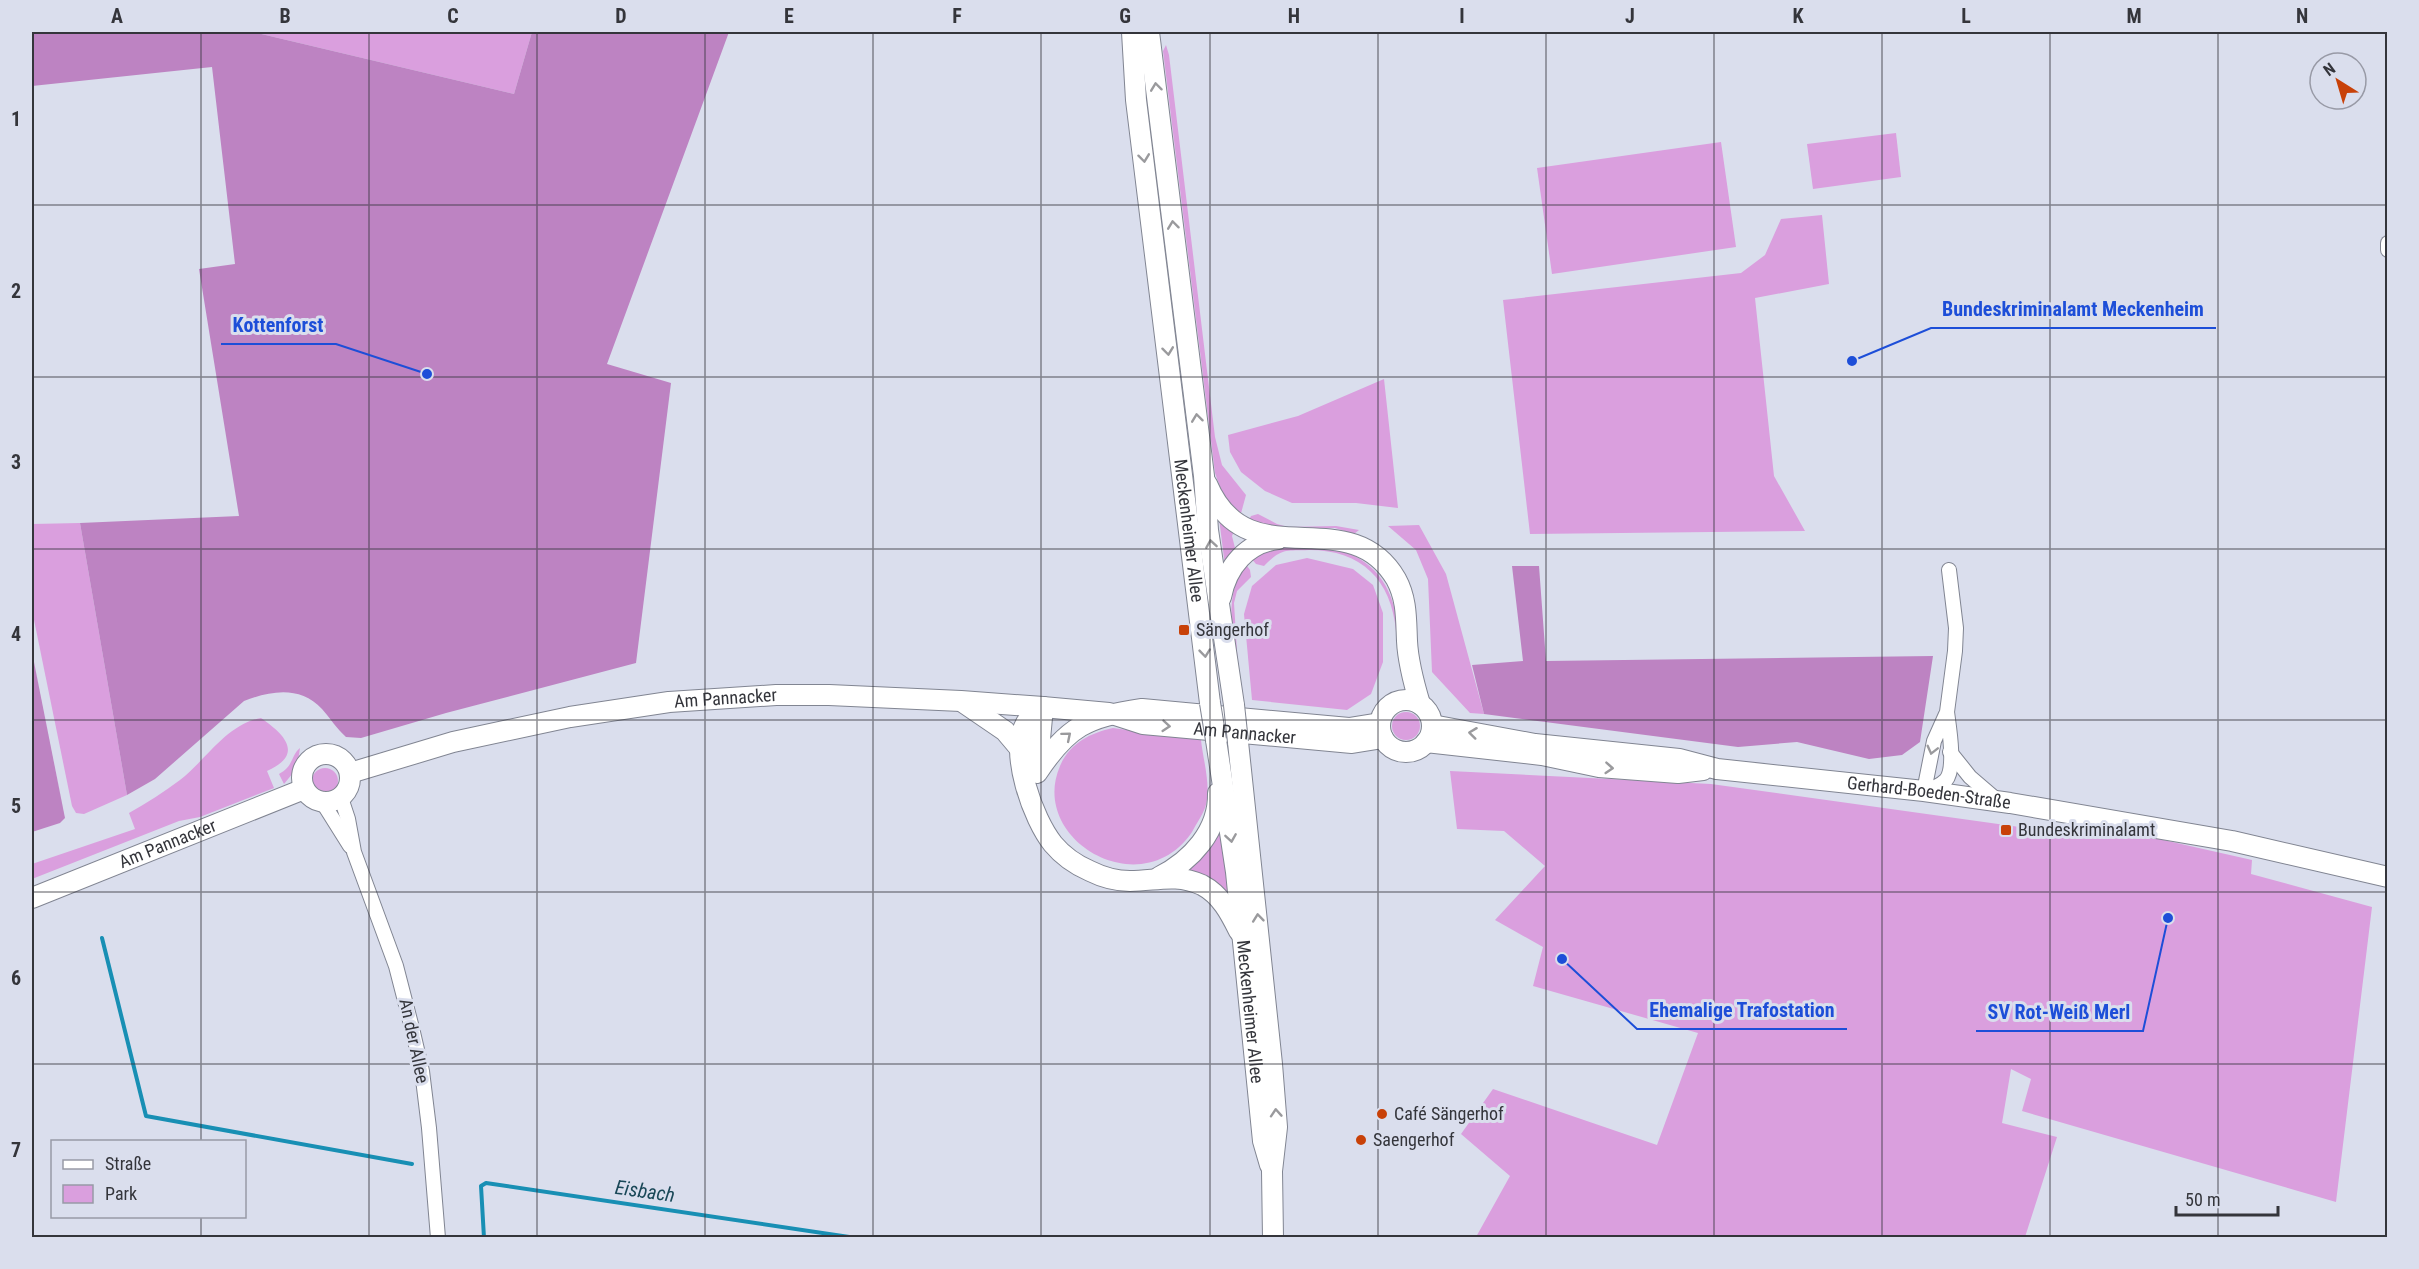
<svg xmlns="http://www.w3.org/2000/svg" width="2419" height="1269" font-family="'Roboto Condensed',sans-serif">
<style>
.green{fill:#da9fde}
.forest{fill:#bd83c2}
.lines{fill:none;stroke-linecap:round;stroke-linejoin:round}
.stream{stroke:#188fb4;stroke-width:4}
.street-casing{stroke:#818592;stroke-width:16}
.secondary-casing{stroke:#818592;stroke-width:22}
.street{stroke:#fff;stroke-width:14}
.secondary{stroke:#fff;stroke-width:20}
.secondary-bridge-casing{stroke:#818592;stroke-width:22;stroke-linecap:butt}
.secondary-bridge{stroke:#fff;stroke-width:20}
.oneway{stroke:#9a9a9d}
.grid{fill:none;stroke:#34353b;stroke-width:1.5;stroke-opacity:0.55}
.poi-dot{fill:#c84108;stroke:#dadeed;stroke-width:2}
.labels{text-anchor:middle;stroke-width:6;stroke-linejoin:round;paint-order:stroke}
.street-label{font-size:18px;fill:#34353b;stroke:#dadeed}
.poi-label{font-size:18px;fill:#34353b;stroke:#dadeed;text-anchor:start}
.water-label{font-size:20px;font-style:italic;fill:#1a4858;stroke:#dadeed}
.leader{fill:none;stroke:#1d4ed8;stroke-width:2}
.callout-dot{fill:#1d4ed8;stroke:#dadeed;stroke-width:2}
.callout-label{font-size:20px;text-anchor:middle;font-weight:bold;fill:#1d4ed8;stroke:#dadeed;stroke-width:6;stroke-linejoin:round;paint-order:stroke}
.neatline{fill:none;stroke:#34353b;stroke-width:2}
.grid-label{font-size:20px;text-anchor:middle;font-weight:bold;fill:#34353b}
</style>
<rect width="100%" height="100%" fill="#dadeed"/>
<g class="green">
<path d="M253,32H532L514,94Z"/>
<path d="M1166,45L1169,55L1215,437L1222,465L1246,495L1240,517C1227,505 1221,490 1215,473L1163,51Z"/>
<path d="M1896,133L1901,177L1813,189L1807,144Z"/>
<path d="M1721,142L1736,247L1552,274L1537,168Z"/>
<path d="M1822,215L1829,284L1755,298L1774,476L1805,531L1530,534L1503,300L1741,273L1765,255L1781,219Z"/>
<path d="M1384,379L1398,508L1356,503H1292L1265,491L1241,472L1230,452L1228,435L1298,416Z"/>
<path d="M1258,514L1277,524L1288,527L1336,526L1359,530L1354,534L1335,528L1287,530L1248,522L1251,516Z"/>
<path d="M1219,518L1234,531L1232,536L1236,552L1225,566Z"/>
<path d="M80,523L127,795L84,814L76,813L72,806L32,610V524Z"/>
<path d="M1419,525L1446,574L1484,714L1470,713L1432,672L1428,579L1416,550L1388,526Z"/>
<path d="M1282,547C1301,547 1321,544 1339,550C1379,562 1395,592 1398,631H1396C1391,580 1362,550 1309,550C1284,551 1282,548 1264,566L1256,564L1251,558L1265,550Z"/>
<path d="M1307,558L1353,569L1373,585L1383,613V662L1371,694L1347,710L1252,700L1244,614L1252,586L1276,565Z"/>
<path d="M1245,563L1250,570L1251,577L1237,591L1234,603L1238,667C1232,628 1224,599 1245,563Z"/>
<circle cx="1406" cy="726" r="14"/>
<path d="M261,718C284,734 305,754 267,771L274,788L200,817L179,821L32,879V864L135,829L129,813C147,803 164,792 180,780C206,760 227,724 261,718Z"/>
<path d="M1113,728L1201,740C1203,760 1212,788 1205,808C1202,816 1196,824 1192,832C1142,906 1028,840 1060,766C1070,743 1090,733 1113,728Z"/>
<path d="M300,748L297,768L284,784L279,774C294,766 291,755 300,748Z"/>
<circle cx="325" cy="781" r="13"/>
<path d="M1450,771L1711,784L2049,831L2119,830L2252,860L2251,874L2372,907L2336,1202L2022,1111L2031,1079L2011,1069L2002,1123L2057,1137L2025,1237H1476L1510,1176L1461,1134L1493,1089L1657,1145L1698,1033L1533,986L1543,947L1495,920L1545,866L1504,831L1457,829Z"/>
<path d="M1221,824L1231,901L1182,872Z"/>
</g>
<g class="forest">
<path d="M32,32H253L514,94L532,32H729L607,364L671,383L636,663L446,713L361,738L346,737C337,729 330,718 322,709C300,685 270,691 244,701L155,779L127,795L80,523L239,516L199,269L235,264L212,67L32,86Z"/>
<path d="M1512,566H1539L1546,661L1933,656L1920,742L1902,755L1869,759L1797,742L1738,747L1484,714L1472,665L1523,661Z"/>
<path d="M32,652L65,818L60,823L32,832Z"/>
</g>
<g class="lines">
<g class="stream">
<path d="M102,938L146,1116L412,1164"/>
<path d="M484,1238L481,1186L486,1183L856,1238"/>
</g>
<g class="street-casing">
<g id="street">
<path d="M2388,243V250"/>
<path d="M1947,712C1949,727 1956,768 1946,780C1940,786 1932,789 1924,791L1934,741L1947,712L1955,651L1956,628L1949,570"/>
<path d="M1950,752L1970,777L1998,801"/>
<path d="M341,798L348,819L354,852L396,966L412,1028L422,1071L429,1128L438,1238"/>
<path d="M323,803L350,846"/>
</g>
</g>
<g class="secondary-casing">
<g id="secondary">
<path id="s1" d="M1132,32L1136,100L1210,703"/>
<path d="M1149,32L1204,476L1208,530L1234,705"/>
<path d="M1207,484C1248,582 1348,498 1396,579C1407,599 1406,619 1407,641C1408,662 1414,684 1420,704"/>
<path d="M1221,597C1227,566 1247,543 1278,539"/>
<circle cx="1406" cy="726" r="26"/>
<path d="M964,703L1005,731L1021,750"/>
<path d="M1043,707C1037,712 1030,716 1026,723C1009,753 1033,819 1053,844C1063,856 1076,865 1090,871C1102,877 1116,881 1130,881C1156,881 1175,873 1202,885C1221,895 1230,913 1239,931"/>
<path id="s2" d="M1432,725L1535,744L1679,759L1717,769L1924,791L2010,803L2232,841L2388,877"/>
<path id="s3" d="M1216,740L1236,872L1263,1141L1270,1165"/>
<path d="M1238,742L1272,1064L1277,1127L1272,1171L1273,1238"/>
<path d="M1426,742L1542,755L1599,767L1678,773L1703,770"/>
<circle cx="326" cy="778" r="24"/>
<path d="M1037,771L1043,707"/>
<path id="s4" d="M350,773L453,742L570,717L669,702L776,695H829L961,701L1043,707L1109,713L1143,724L1352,743L1383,738"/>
<path d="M1037,773C1068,726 1087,717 1142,709L1349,728L1380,723"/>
<path d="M1159,877C1191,861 1219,831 1218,793"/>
<path id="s5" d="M32,898L304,789"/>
</g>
</g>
<use href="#street" class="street"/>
<use href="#secondary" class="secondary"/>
<g class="secondary-bridge-casing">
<g id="secondary-bridge">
<path d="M1210,703L1216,740"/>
<path d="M1234,705L1238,742"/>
</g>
</g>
<use href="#secondary-bridge" class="secondary-bridge"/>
</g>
<defs><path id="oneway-chevron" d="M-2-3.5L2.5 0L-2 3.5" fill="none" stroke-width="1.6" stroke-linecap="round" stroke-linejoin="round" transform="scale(1.5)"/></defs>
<g class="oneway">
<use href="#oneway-chevron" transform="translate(1156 87) rotate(-97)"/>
<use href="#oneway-chevron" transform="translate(1144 158) rotate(83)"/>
<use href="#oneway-chevron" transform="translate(1173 225) rotate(-97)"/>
<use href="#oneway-chevron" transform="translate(1168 351) rotate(83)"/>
<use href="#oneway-chevron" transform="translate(1197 418) rotate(-97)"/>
<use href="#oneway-chevron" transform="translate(1211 544) rotate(-99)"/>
<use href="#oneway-chevron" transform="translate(1205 653) rotate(84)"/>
<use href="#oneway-chevron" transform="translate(1166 726) rotate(5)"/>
<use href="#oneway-chevron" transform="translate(1473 733) rotate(-173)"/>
<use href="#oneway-chevron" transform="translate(1067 736) rotate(-40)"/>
<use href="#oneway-chevron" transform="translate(1932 750) rotate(104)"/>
<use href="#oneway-chevron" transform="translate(1609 768) rotate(4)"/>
<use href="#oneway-chevron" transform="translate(1231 838) rotate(81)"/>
<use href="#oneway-chevron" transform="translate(1258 918) rotate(-96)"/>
<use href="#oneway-chevron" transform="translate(1276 1113) rotate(-94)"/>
</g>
<path class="grid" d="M201,32V1142M369,32V1238M537,32V1238M705,32V1238M873,32V1238M1041,32V1238M1210,32V1238M1378,32V1238M1546,32V1238M1714,32V1238M1882,32V1238M2050,32V1238M2218,32V1238M32,205H2388M32,377H2388M32,549H2388M32,720H2388M32,892H2388M32,1064H2388M201,1216V1238"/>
<g class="poi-dot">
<rect x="1178" y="624" width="12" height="12" rx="3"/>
<rect x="2000" y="824" width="12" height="12" rx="3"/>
<circle cx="1382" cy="1114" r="6"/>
<circle cx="1361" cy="1140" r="6"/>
</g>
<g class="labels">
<g class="street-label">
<text dy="6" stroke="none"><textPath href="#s1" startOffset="502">Meckenheimer Allee</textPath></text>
<text dy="6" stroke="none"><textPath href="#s4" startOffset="384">Am Pannacker</textPath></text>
<text dy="6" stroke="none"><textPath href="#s4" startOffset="906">Am Pannacker</textPath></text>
<text dy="6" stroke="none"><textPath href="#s2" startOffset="502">Gerhard-Boeden-Straße</textPath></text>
<text dy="6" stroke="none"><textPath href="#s5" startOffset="146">Am Pannacker</textPath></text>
<text dy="6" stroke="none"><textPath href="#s3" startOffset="274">Meckenheimer Allee</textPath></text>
<text transform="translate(414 1041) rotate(78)" y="6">An der Allee</text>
</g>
<g class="poi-label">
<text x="1196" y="636">Sängerhof</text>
<text x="2018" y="836">Bundeskriminalamt</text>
<text x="1394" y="1120">Café Sängerhof</text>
<text x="1373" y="1146">Saengerhof</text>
</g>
<g class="water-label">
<text transform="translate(645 1191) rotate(8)" y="7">Eisbach</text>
</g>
</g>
<path class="leader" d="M1852 361L1931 328H2216M427 374L336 344H221M1562 959L1637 1029H1847M2168 918L2143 1031H1976"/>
<g class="callout-dot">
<circle cx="1852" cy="361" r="6"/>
<circle cx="427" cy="374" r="6"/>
<circle cx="1562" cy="959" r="6"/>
<circle cx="2168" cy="918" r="6"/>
</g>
<g class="callout-label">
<text x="2073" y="316">Bundeskriminalamt Meckenheim</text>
<text x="278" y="332">Kottenforst</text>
<text x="1742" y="1017">Ehemalige Trafostation</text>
<text x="2059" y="1019">SV Rot-Weiß Merl</text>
</g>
<rect width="2419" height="1269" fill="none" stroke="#dadeed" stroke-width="66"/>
<rect x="51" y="1140" width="195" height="78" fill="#dadeed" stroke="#989aa6" stroke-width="1.5"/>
<rect x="63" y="1160" width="30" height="9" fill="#ffffff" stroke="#989aa6" stroke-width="1.5"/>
<text x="105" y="1170" font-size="18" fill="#34353b">Straße</text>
<rect x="63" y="1185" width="30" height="18" fill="#da9fde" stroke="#989aa6" stroke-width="1.5"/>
<text x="105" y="1200" font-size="18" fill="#34353b">Park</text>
<g transform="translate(2338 81) rotate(323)"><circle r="28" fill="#dadeed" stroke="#989aa6" stroke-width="1.5"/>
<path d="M0-4.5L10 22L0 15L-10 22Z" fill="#c84108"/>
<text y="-9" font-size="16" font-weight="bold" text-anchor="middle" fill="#34353b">N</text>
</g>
<path d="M2176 1206v9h102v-9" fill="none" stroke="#34353b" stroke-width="3"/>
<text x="2185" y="1206" font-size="18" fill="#34353b" stroke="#dadeed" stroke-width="4.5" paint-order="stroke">50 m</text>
<rect x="33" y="33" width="2353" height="1203" class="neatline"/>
<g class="grid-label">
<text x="117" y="23">A</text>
<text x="285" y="23">B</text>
<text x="453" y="23">C</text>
<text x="621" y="23">D</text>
<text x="789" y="23">E</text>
<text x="957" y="23">F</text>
<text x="1125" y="23">G</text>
<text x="1294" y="23">H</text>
<text x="1462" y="23">I</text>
<text x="1630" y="23">J</text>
<text x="1798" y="23">K</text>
<text x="1966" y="23">L</text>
<text x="2134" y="23">M</text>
<text x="2302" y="23">N</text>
<text x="16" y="126">1</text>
<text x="16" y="298">2</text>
<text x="16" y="469">3</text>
<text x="16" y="641">4</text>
<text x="16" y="813">5</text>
<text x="16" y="985">6</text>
<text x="16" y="1157">7</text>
</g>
</svg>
